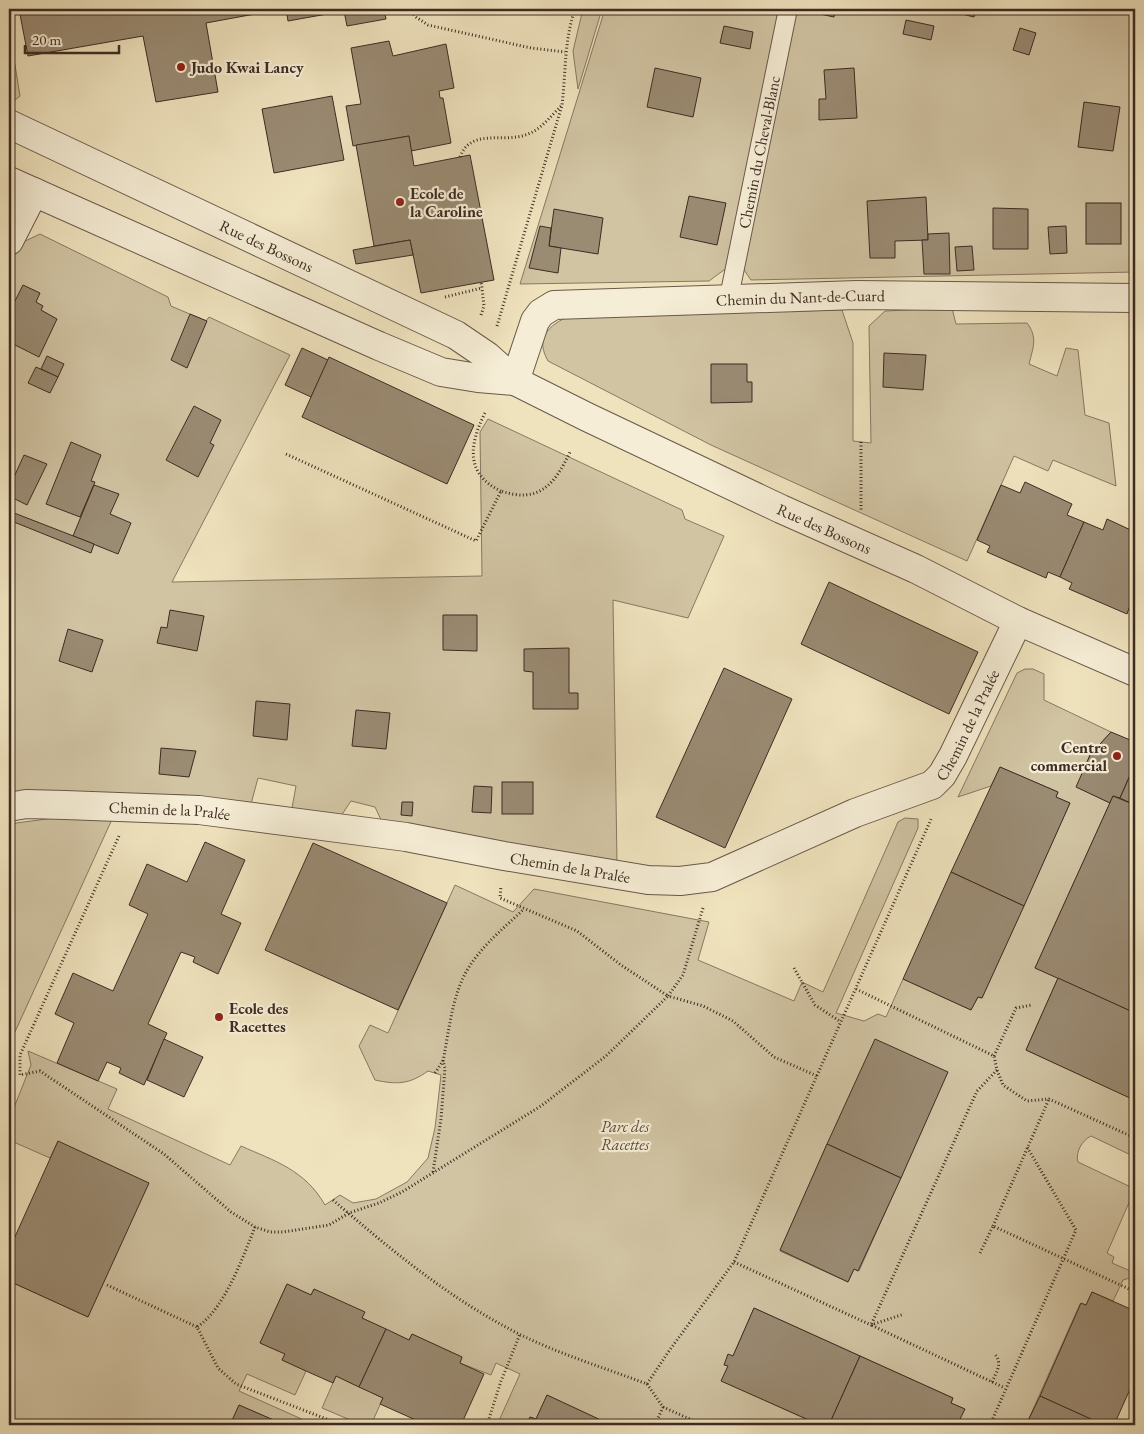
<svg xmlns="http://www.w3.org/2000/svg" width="1144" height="1434" font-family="'EB Garamond',serif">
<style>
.green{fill:#d1c4a3;stroke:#887862;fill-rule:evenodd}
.building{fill:#9a8b73;stroke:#3e2b22}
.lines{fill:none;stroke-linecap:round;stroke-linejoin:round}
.service-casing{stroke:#6a5949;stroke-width:20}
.minor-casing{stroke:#6a5949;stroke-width:30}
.tertiary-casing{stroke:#6a5949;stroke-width:30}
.path{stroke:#3e2b22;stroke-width:3;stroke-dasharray:1 2.5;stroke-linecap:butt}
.service{stroke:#f5edd5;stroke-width:18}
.minor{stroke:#f5edd5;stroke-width:28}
.tertiary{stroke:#f5edd5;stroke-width:28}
.poi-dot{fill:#8f2418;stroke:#f5edd5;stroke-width:2}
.labels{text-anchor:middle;stroke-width:4.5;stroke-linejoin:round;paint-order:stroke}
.poi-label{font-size:16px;font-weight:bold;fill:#3e2b22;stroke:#f5edd5;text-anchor:start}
.street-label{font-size:16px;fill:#3e2b22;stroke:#f5edd5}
.park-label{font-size:16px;font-style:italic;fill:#5b4a3c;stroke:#f5edd5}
</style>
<rect width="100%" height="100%" fill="#efe3be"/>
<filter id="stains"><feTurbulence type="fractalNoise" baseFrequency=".004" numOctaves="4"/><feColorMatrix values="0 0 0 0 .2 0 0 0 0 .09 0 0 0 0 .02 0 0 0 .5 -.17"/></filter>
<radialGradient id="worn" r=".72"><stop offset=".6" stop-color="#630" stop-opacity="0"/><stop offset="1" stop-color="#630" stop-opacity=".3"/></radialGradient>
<g class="green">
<path d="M583,9H602L578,89L573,51Z"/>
<path d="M605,9H769L782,13L728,267L709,281L520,284Z"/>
<path d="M797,9H1135V272L751,280L742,267Z"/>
<path d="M9,28L20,96L9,105Z"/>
<path d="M40,234L168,297L171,306L206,321L209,317L290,355L172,582L482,576L480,432L488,419L682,510L685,519L724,536L688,618L613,600L617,863L382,822L375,807L351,801L341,816L292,808L296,786L258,778L251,804L184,795L9,792V265L21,243Z"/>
<path d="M952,308L956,324L1027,323C1038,337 1033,348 1029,364L1057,376L1066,348L1078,350L1085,415L1109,423L1116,486L1053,460L1048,471L1014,456L967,561L711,445L548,361C535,338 548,326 569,316L842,310L853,343V441L871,443L869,326L885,311Z"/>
<path d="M1025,669H1033L1044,674V700L1111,732L1090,755L1077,787L1110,803L1035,968L1058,978L1026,1050L1135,1100V1157L1091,1136C1082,1140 1075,1153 1078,1162L1135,1189L1107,1253L1114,1257L1112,1263L1135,1273L1133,1277L1123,1280L1113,1301L1092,1292L1086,1305L1080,1304L1026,1425H957L964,1409L951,1403L953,1398L754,1308L722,1381L819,1425H603L605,1422L547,1395L536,1419L530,1417L526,1425H497L520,1374L496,1363L491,1375L460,1363L462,1357L412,1334L409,1340L362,1318L364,1312L314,1289L311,1295L287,1284L260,1343L285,1354L282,1360L306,1371L295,1395L247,1374L239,1391L315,1425H285L239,1405L230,1425H9V1281L88,1317L58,1141L50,1158L9,1140V1120L31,1065L28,1051L117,1089L108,1109L230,1165L241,1146C275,1161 305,1170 325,1205L340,1195L353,1203L376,1199L407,1182L428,1158L435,1128L441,1075L428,1071C410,1084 397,1085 375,1080L359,1046L370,1025L388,1033L455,885L513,912L534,889L709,922L698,960L794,1001L802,982L823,992L898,822L905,818L918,819V828L836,1013L864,1021L878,1014L886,1017L903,979L971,1010L978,997L982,998L1070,803L1056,797L1058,792L1000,767L991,786L958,797L1017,673ZM929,1114L859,1271L854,1269L848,1282L780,1251L827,1144Z"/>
<path d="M114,815L9,1045V824L69,816Z"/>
<path d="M336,1376L383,1398L371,1425H362L322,1408Z"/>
</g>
<g class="building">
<path d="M19,9H243L244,16L206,23L218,92L156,102L143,36L28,56Z"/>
<path d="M243,9H284L244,16Z"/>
<path d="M286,9H384L386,19L347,26L344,11L288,21Z"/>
<path d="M806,9H836L834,17L806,11Z"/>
<path d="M942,9H977L974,17Z"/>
<path d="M906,20L934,26L931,40L903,34Z"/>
<path d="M724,26L753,32L750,49L720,43Z"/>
<path d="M1020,28L1036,33L1029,55L1013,50Z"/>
<path d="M389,41L393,56L446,44L454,88L439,91L440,98H443L451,143L411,151L409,136L353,146L346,106L361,104L351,48Z"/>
<path d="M655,68L701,78L693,117L647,107Z"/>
<path d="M854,68L857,118L819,120V99H826L824,70Z"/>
<path d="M332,96L344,160L274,173L262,109Z"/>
<path d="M1084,102L1120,107L1113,151L1078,147Z"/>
<path d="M409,136L414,166L470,155L494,280L421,293L410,240L374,246L356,145Z"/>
<path d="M689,196L726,203L717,245L680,237Z"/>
<path d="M926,197L928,240L895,241V258H870L867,201Z"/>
<rect x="1086" y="203" width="35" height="41"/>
<path d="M993,208L1028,209V249H993Z"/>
<path d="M554,209L603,218L598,254L549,246Z"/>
<path d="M540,226L551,228L549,246L561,248L558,273L529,268Z"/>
<path d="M1066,226L1067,253L1050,254L1048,227Z"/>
<path d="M949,233L950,274H924L922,240H928V234Z"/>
<path d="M410,240L413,255L356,264L353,250Z"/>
<path d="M972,246L974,270L957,271L955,247Z"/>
<path d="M23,285L40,293L36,302L43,306L41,310L57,319L39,357L9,342V313Z"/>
<path d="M190,314L207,321L187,368L171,360Z"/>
<path d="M302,348L328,360L311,397L285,385Z"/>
<path d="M884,353L926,355L923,390L883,387Z"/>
<path d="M47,356L64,364L58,377L41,369Z"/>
<path d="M329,357L474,425L447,484L302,417Z"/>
<path d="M711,364H747V382H752V402L711,403Z"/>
<path d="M36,367L58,377L50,393L28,383Z"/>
<path d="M194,406L221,420L210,443L214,445L198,477L166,460Z"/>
<path d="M71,442L101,455L91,481L95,482L80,517L46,504Z"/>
<path d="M24,455L47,464L27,505L9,496V488Z"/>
<path d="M1025,482L1072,504L1067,515L1084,522L1060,577L1048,572L1046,578L987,552L990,546L977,540L1001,485L1020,493Z"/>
<path d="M94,485L119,494L110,514L131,523L118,554L73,536Z"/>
<path d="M9,511L94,544L91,553L9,520Z"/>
<path d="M1107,519L1135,532V611L1129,608L1127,614L1069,589L1072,583L1060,577L1084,522L1103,530Z"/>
<path d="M829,582L978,652L949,714L801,644Z"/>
<path d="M170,610L204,616L197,651L157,643L161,627L167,628Z"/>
<path d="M443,615H477V651L443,650Z"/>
<path d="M68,629L103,640L92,672L59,661Z"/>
<path d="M569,648V693H578V709H533V672L524,671V649Z"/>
<path d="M724,668L792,699L725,848L656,817Z"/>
<path d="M256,701L290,704L287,740L253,736Z"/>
<path d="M356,710L390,713L386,749L352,746Z"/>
<path d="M1111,732L1135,742V764L1120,798L1113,796L1110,803L1076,787L1090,755Z"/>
<path d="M161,748L196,751L189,777L159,774Z"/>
<path d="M1135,764V805L1120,798Z"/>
<path d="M1000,767L1058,792L1056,797L1070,803L1024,906L951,872Z"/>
<rect x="502" y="782" width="31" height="32"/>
<path d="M474,786L492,787L491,813L472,812Z"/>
<path d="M1113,796L1135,805V1013L1035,968Z"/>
<path d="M402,802H413L412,816L401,815Z"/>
<path d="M205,842L245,860L221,914L241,923L218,974L193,962L195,957L181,952L148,1024L167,1033L144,1085L119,1073L121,1068L107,1062L98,1081L57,1063L74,1023L55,1014L73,973L113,991L148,914L129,905L147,864L187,882Z"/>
<path d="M313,843L447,903L398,1010L265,950Z"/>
<path d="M951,872L1024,906L982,998L978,997L971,1010L903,979Z"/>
<path d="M1058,978L1135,1013V1093L1132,1099L1026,1050Z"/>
<path d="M164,1039L203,1057L184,1097L147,1080Z"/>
<path d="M875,1039L948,1072L901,1178L827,1144Z"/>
<path d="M58,1141L149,1183L88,1317L9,1281V1250Z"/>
<path d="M827,1144L901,1178L858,1271L854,1269L848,1282L780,1250Z"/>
<path d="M287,1284L311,1295L314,1289L365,1312L362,1318L386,1329L359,1387L336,1376L333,1383L306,1371L282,1360L285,1354L260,1343Z"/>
<path d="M1092,1292L1135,1311V1378L1114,1425H1104L1040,1396L1081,1303L1086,1305Z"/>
<path d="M754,1308L860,1356L829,1425H820L721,1381L728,1366L724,1365L728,1354L733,1356Z"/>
<path d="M386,1329L409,1340L412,1334L462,1357L460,1363L484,1374L461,1425H443L434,1421L432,1425H427L380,1404L383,1398L359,1387Z"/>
<path d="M860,1356L953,1398L951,1403L965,1409L957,1425H829Z"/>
<path d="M547,1395L605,1422L603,1425H526L530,1417L536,1419Z"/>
<path d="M1040,1396L1104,1425H1026Z"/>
<path d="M239,1405L285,1425H230Z"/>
</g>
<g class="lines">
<g class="service-casing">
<g id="service">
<path id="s1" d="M729,297L788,9"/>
</g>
</g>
<g class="minor-casing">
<g id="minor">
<path d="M9,241L34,192"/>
<path id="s2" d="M515,381L535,321L541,313L554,305L857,295L1135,298"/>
<path id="s3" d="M9,807L26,804L65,805L199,810L406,837L504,856L648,880L680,881L712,877L855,813L932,785L942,775L953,756L1018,621"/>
</g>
</g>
<g class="tertiary-casing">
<g id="tertiary">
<path id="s4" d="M9,124L456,335L487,356L515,381L587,417L781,509L916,569L1018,621L1135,672"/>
<path d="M9,181L379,346L441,372L478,378L515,381"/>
</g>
</g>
<g class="path">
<path d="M409,9L416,17L428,25L531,48L565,52"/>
<path d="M460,157C471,128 502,143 525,135C540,131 551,116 561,106"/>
<path d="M445,297L482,288L481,282"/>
<path d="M481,315L484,306L482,288"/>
<path d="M497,326L562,105C566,72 564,41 575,9"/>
<path d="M485,413C470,443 464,474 501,491"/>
<path d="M861,442V511"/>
<path d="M286,454L476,541L501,491C539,504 555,484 570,452"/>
<path d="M119,836L20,1055V1075L40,1071L164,1154L231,1212L255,1227L270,1232H283L329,1225L349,1213L379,1203L402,1192L541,1106L606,1056L668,996L621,965L577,931L500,898L501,886"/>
<path d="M703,908L683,975L668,996L703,1006L733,1021L774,1057L817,1076"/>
<path d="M794,968L815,1005L841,1022"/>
<path d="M856,989L994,1056L997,1070L1003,1085L1027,1101L1049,1099L1135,1138"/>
<path d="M994,1056L1016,1008L1032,1005"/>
<path d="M997,1070L977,1091L871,1325L1005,1388"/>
<path d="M435,1073L443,1061"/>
<path d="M433,1172L441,1119L445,1068L443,1061C448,1036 451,1008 460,985C472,953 501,931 524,909"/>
<path d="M333,1200C391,1250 450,1299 519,1334C559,1354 605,1368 647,1384L669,1351L734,1262L932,817"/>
<path d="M993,1226L1049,1099"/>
<path d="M255,1227C243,1257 224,1310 197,1327L218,1368L236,1384L342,1425"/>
<path d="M980,1253L993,1226L1129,1289L1135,1287"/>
<path d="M734,1262L871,1325L904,1314"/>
<path d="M107,1285L197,1327"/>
<path d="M992,1382C997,1371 1003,1363 994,1353"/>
<path d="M647,1384L663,1407L655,1425"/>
<path d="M663,1407L703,1425"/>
<path d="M487,1425L501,1381L520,1334"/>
<path d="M990,1425L1076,1230L1027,1147"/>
</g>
<use href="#service" class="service"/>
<use href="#minor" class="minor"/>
<use href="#tertiary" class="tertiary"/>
</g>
<g class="poi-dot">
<circle cx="181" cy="67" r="5"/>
<circle cx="400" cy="202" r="5"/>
<circle cx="1117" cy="756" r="5"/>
<circle cx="219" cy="1017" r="5"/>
</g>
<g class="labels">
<g class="poi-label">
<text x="191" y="73">Judo Kwai Lancy</text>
<text x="410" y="199">Ecole de<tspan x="410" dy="18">la Caroline</tspan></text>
<text x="1107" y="753" text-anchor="end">Centre<tspan x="1107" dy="18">commercial</tspan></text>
<text x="229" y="1014">Ecole des<tspan x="229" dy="18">Racettes</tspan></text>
</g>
<g class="street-label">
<text dy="6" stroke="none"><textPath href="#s1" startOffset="148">Chemin du Cheval-Blanc</textPath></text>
<text dy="6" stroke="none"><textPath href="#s4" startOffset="285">Rue des Bossons</textPath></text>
<text dy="6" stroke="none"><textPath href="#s2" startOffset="335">Chemin du Nant-de-Cuard</textPath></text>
<text dy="6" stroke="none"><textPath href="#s4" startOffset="912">Rue des Bossons</textPath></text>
<text dy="6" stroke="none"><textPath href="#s3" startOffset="1018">Chemin de la Pralée</textPath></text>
<text dy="6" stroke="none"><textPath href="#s3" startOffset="161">Chemin de la Pralée</textPath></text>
<text dy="6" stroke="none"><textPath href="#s3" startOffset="566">Chemin de la Pralée</textPath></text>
</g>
<g class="park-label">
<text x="625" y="1132">Parc des<tspan x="625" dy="18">Racettes</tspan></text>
</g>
</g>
<rect width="1144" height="1434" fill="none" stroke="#efe3be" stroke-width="30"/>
<rect x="10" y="10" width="1124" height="1414" fill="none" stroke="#3e2b22" stroke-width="2.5"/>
<rect x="15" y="15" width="1114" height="1404" fill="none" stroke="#3e2b22"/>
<path d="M25 45v8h94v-8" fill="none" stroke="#3e2b22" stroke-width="2.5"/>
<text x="32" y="45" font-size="15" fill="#3e2b22" stroke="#f5edd5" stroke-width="4" paint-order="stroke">20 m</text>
<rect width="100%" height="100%" filter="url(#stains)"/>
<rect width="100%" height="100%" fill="url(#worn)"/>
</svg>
